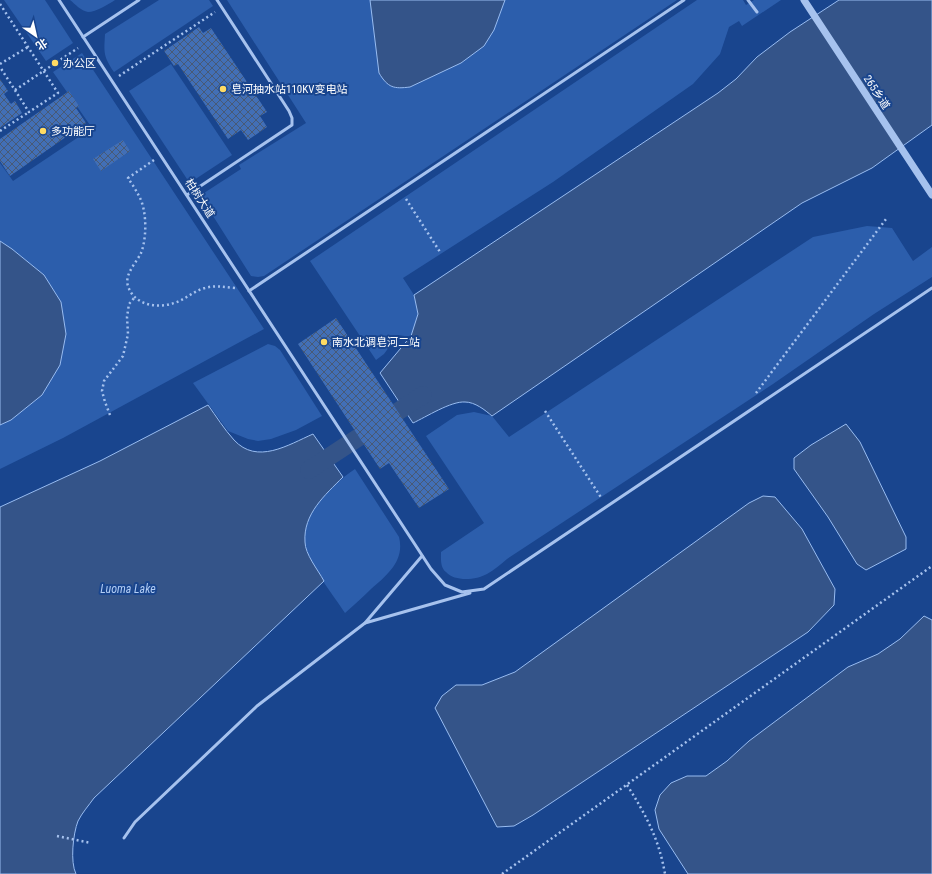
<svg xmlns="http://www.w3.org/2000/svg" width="932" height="874" font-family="'Roboto Condensed','Noto Sans SC',sans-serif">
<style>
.grass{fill:#2c5eac}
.water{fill:#345489;stroke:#98bcf1}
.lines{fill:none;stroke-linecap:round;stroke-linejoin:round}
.canal{stroke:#345489;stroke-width:18}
.building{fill:url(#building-cross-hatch)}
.path{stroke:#a6c2ee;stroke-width:2.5;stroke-dasharray:2 3;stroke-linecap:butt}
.service{stroke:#a6c2ee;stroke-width:3}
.tertiary{stroke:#a6c2ee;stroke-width:7}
.poi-dot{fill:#ffdb63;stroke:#19458e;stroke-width:1.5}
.labels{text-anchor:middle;stroke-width:4;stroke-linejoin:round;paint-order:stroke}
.poi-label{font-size:11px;fill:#fff;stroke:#19458e;text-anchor:start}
.street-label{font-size:11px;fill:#fff;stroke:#19458e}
.water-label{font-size:12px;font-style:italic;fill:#b2cdf5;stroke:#19458e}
</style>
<defs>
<pattern id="building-cross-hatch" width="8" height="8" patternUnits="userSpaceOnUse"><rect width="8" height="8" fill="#426fb6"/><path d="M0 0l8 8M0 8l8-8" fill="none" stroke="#485a76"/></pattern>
</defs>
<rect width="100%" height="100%" fill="#19458e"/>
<g class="grass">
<path d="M4,0H45L73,43L46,61Z"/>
<path d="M70,0H115C109,4 96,12 88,12C81,11 75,4 70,0Z"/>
<path d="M159,0H209L213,6L114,72C103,56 104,52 105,34Z"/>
<path d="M227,0H677L264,276L258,277L251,276L201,197L204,193L241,169L239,165L306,123Z"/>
<path d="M697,0H743L746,5L754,0H781L742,26L739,21L729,27L720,54L693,84L553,182L403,278L414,295L418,314L411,337L398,335L384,354L376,360L310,261Z"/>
<path d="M82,53L264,329L63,438L0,469V425L11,420L61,302L44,275L12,249L0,241V163L13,181L92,128L53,72Z"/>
<path d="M171,64L232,155L194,180L187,179L129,91Z"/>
<path d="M867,226L892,228L913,261L932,247V277L874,314L773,384L507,559C501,564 494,570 487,574C476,580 455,582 446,572C440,567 441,559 441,552L484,523L426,436L457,415L474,412L492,416L509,437L813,237Z"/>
<path d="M268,344L275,346L280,350L322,416L296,430L271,439L258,441L248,439L228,431L193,383Z"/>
<path d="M355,469L399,537C405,561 387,575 371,589C363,597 354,605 345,613C332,593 311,568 305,544C298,516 334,483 355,469Z"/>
</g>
<g class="water">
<path d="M370,0H505L494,30L484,46L461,63L410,87C394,89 388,88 379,73Z"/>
<path d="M839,0H932V125L872,168L802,203L492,416C485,410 475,402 465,402C451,401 426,417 413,423L380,373L411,336L418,314L414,295L718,93L736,79L757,57L790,32Z"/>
<path d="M0,241L12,249L44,275L61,302L66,334L60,365L42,395L11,420L0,425Z"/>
<path d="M208,405C216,416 224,429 234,440C257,465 288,445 313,434L343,477C325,495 303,514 305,542C305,554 318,570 324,581L94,798C89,805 82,813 78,821C73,834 70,862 76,874H0V507L100,461Z"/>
<path d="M846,424L860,442L906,537V549L866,570L857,564L828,517L794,469V458L811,445Z"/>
<path d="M763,496L775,497L802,529L835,589L834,605L808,632L533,815L514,826L497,827L435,708L442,696L456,685H482L515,672L749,503Z"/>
<path d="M924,616L932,620V874H688L659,829L655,810L660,795L671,783L687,776H706L727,761L749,741L848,667L878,654L900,639Z"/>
</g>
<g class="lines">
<path class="canal" d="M309,470L423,395"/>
</g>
<g class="building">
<path d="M199,27L203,33L211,28L267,112L260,116L267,127L248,140L241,130L228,139L178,64L174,66L164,51Z"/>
<path d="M0,79L8,91L4,94L11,104L15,101L22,113L0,128Z"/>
<path d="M69,91L79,106L76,108L86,123L10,176L0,161V139Z"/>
<path d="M123,140L130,151L101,171L93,159Z"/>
<path d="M336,318L449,489L419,508L389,463L380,469L298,344Z"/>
</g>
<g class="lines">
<g class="path">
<path d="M0,4L58,93L29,112L0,67"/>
<path d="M0,64L28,47"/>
<path d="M119,76L215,12"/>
<path d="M15,90L78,48"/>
<path d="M0,131L29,112"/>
<path d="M154,160L128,178C132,184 136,190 139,196C147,210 147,238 141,253C137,262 124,274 128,286C134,305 157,309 174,303C185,300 193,291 205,288C215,285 224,287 235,288"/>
<path d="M406,199L440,252"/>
<path d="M756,393L886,219"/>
<path d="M545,411L602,499"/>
<path d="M110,415L105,402L102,391L104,381L123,356L128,334L127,317L129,304L135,297"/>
<path d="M627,785C646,815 659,839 665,874"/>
<path d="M57,836L91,843"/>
<path d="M502,874L932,566"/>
</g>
<g class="service">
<path d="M59,0L431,569L445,585L462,592L484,589L932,288"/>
<path d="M748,0L757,12"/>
<path d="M83,37L139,0"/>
<path d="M187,195L292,125V118L289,111L217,0"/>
<path d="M249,291L684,0"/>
<path d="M422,556L365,623L470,593"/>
<path d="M124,838L135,822L257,706L365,623"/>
</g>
<path class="tertiary" d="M804,0L932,195"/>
</g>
<g class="poi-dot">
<circle cx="55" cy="63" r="4"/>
<circle cx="223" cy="89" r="4"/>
<circle cx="43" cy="131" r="4"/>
<circle cx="324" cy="342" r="4"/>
</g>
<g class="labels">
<g class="poi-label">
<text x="63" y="67">办公区</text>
<text x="231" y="93">皂河抽水站110KV变电站</text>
<text x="51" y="135">多功能厅</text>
<text x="332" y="346">南水北调皂河二站</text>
</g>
<g class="street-label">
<text transform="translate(877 92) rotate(57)" y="4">265乡道</text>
<text transform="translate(200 198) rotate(57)" y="4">柏树大道</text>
</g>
<g class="water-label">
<text x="128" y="593">Luoma Lake</text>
</g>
</g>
<g transform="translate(36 36) rotate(146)" stroke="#19458e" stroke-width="3" paint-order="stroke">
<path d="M0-3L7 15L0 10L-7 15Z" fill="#ffffff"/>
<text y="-6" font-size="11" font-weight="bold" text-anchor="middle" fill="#ffffff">北</text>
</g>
</svg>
